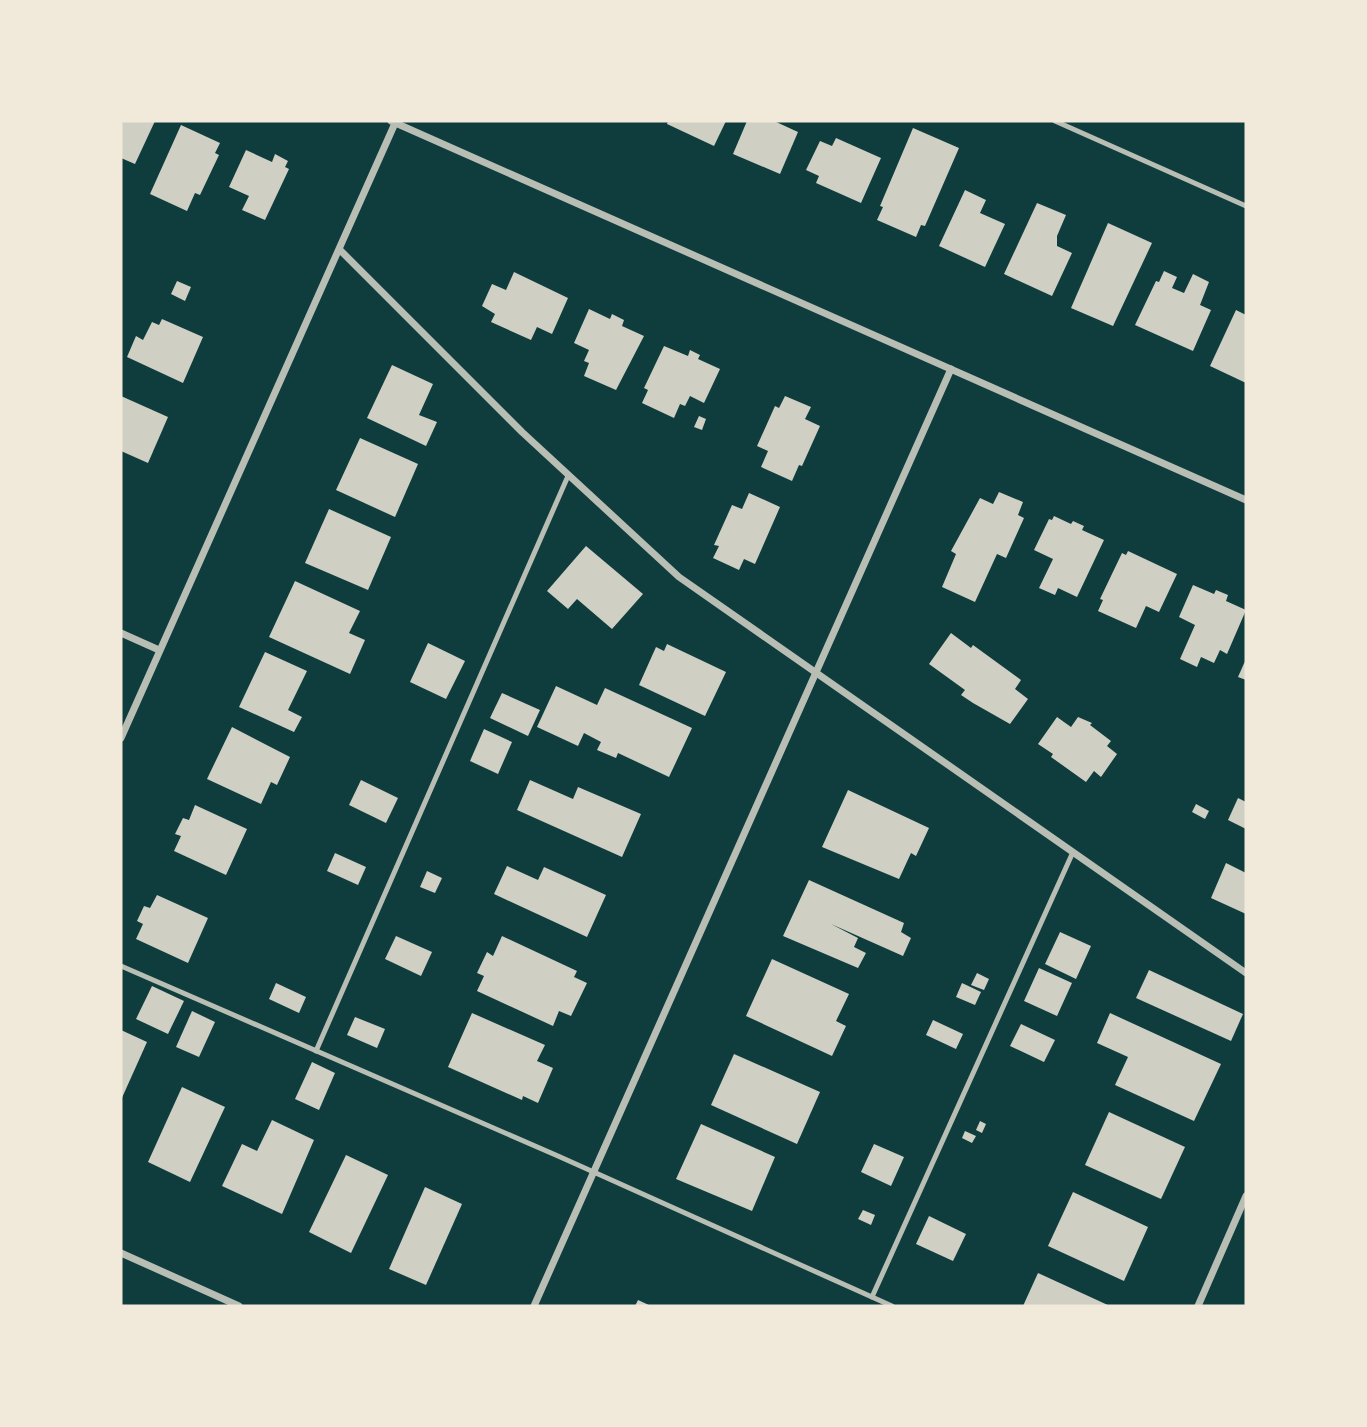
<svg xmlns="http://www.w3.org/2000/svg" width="1367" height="1427" font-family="Quicksand,sans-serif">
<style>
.building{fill:#cfcfc3}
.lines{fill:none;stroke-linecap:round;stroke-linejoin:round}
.service{stroke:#b8beb3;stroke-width:5}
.minor{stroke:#b8beb3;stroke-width:7}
</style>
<rect width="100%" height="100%" fill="#0f3d3e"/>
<g class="building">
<path d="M121,121H155L135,164L121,158Z"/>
<path d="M668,121H726L714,146L667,124Z"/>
<path d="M747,121H774L798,132L780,174L733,154Z"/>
<path d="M181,125L220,143L215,153L219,155L200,195L195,193L187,211L150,194Z"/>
<path d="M913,128L959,148L925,226L921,225L916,237L877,220L883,207L880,206Z"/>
<path d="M836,138L881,158L861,203L816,183L819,176L806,170L820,141L832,146Z"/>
<path d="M246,150L272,162L275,154L288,161L285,167L289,169L265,220L242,210L249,196L229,187Z"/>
<path d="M965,190L986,200L980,213L1005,224L985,267L939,246Z"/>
<path d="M1037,203L1066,215L1057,236V246L1072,253L1052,296L1004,274Z"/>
<path d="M1108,223L1152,243L1113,326L1071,308Z"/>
<path d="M1164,271L1177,277L1172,288L1184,293L1193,274L1209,282L1200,305L1211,310L1193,351L1135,325L1156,281L1159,282Z"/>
<path d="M514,272L568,298L552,334L537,327L531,340L491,322L495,314L482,306L492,284L506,290Z"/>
<path d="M177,281L191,287L185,301L171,294Z"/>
<path d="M589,309L610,319L612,314L624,320L622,326L644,336L616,390L584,376L589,363L584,361L589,350L574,343Z"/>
<path d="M1236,310L1246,315V383L1210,366Z"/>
<path d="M162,319L203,337L183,383L127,357L136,336L143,340L152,322L159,325Z"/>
<path d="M664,346L688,356L690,350L700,355L698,359L720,369L704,403L690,396L685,406L680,404L674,418L642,403L648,390L644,388Z"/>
<path d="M392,365L433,384L419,415L437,422L426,446L367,418Z"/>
<path d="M121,396L168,417L148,463L121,451Z"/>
<path d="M785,396L811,407L805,419L820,426L802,466L799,465L792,481L761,467L768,451L757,446L775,406L779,408Z"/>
<path d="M699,416L706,419L702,430L694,427Z"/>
<path d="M360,438L418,464L395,517L336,490Z"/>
<path d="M999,492L1023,502L1018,515L1024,518L1006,558L997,554L975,602L942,587L956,554L951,551L980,498L993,504Z"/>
<path d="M749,493L780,507L755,564L744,559L739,570L713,558L719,546L714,545L732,505L742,509Z"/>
<path d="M329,509L391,537L368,590L305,563Z"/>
<path d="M1054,516L1071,524L1073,521L1084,526L1082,530L1104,540L1077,597L1058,588L1055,595L1039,588L1053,559L1034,550L1049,519L1052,520Z"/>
<path d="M586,546L643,594L612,629L577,599L568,609L547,591Z"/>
<path d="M1128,551L1177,574L1159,612L1146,606L1136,628L1098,611L1103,600L1100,599L1122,553L1126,555Z"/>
<path d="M295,581L360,611L349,633L365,640L350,674L269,637Z"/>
<path d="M1193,585L1214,594L1216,590L1228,595L1226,601L1246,610L1227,654L1220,650L1214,663L1201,657L1197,667L1180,659L1195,625L1179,617Z"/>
<path d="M951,633L971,648L973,645L1021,680L1015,689L1028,699L1010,724L973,703L961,695L965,690L929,664Z"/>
<path d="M428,643L465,661L446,699L410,682Z"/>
<path d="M667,644L726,672L705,716L639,685L656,647L664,651Z"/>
<path d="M265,652L307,671L288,710L302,717L294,732L239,707Z"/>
<path d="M1246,659V680L1238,677Z"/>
<path d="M556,686L597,705L605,688L692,728L669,777L618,753L616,758L597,750L601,742L584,733L578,746L537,727Z"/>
<path d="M502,693L540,710L528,736L490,718Z"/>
<path d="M1057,717L1071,727L1078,717L1092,723L1090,725L1111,741L1107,746L1117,754L1101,777L1094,771L1086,782L1051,757L1053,754L1038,744Z"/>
<path d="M232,727L290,757L277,785L271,782L261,804L207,779Z"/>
<path d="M484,729L512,742L498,774L470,761Z"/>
<path d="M361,780L398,798L386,823L349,805Z"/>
<path d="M530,780L573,799L578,787L641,814L622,857L517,810Z"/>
<path d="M848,790L929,828L916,856L911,853L899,879L822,847Z"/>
<path d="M1238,798L1246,802V829L1228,820Z"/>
<path d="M1196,804L1209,811L1205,819L1192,812Z"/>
<path d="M195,805L247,829L226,875L174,851L181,836L175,834L183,818L189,820Z"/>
<path d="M335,853L366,867L358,885L327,871Z"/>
<path d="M1226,863L1246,873V914L1211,898Z"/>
<path d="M507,866L538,880L544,867L606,895L587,937L494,894Z"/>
<path d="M427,871L442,878L435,893L420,887Z"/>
<path d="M809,880L904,923L901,932L911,938L903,956L831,924L858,938L854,947L866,953L858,968L783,936Z"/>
<path d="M157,895L208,918L188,963L136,939L143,924L137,921L144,906L150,908Z"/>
<path d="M1060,932L1091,946L1076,979L1045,964Z"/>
<path d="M396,936L432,952L421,976L385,959Z"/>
<path d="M502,936L577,971L574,977L587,983L571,1016L559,1011L553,1026L477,991L484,976L477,973L487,952L493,956Z"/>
<path d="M772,959L849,994L836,1021L846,1026L832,1056L746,1016Z"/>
<path d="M1039,968L1072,983L1057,1016L1024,1001Z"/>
<path d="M1149,970L1243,1014L1231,1041L1136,998Z"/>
<path d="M977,973L989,979L984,990L971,985Z"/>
<path d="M276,983L306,997L299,1013L269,999Z"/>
<path d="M962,983L981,992L975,1005L956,997Z"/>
<path d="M152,986L184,1001L168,1034L136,1019Z"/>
<path d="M192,1011L215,1022L199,1057L176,1047Z"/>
<path d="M472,1013L545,1045L537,1061L553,1068L538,1103L523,1096L522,1100L448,1067Z"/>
<path d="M1110,1013L1221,1064L1194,1121L1115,1085L1128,1057L1097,1043Z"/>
<path d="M355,1017L385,1029L377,1048L347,1035Z"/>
<path d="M933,1020L963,1034L956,1049L926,1035Z"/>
<path d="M1021,1024L1055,1040L1044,1062L1010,1046Z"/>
<path d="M121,1030L147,1042L121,1100Z"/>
<path d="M734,1054L820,1092L797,1144L711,1105Z"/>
<path d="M312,1062L335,1073L319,1110L295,1099Z"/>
<path d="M182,1087L225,1107L190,1182L148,1162Z"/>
<path d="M1109,1112L1185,1147L1161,1199L1085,1165Z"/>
<path d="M272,1120L314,1140L282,1214L222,1186L242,1144L257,1151Z"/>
<path d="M980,1121L986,1124L982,1133L976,1130Z"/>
<path d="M701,1124L775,1157L752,1211L676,1179Z"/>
<path d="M965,1131L976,1136L972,1143L962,1138Z"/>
<path d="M874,1144L904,1157L891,1186L861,1172Z"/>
<path d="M346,1155L388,1175L351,1253L309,1232Z"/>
<path d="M425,1187L462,1204L426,1285L389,1269Z"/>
<path d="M1073,1192L1148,1227L1124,1281L1048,1246Z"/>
<path d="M863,1210L875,1215L871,1225L858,1219Z"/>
<path d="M929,1216L966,1234L953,1261L916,1244Z"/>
<path d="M1038,1273L1110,1306H1023Z"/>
<path d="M638,1300L651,1306H635Z"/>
</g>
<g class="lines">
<g class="service">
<path d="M1055,121L1246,206"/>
<path d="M121,966L558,1156L892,1306"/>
<path d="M316,1051L568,476"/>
<path d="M872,1297L1073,852"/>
</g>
<g class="minor">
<path d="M391,121L1246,500"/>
<path d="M340,250L522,432L679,577L1246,973"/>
<path d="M121,633L159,650"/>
<path d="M121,738L396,121"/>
<path d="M121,1253L239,1306"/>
<path d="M534,1306L951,369"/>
<path d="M1198,1306L1246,1196"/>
</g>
</g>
<rect width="1367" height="1427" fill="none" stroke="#f1e9da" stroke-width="245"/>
</svg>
